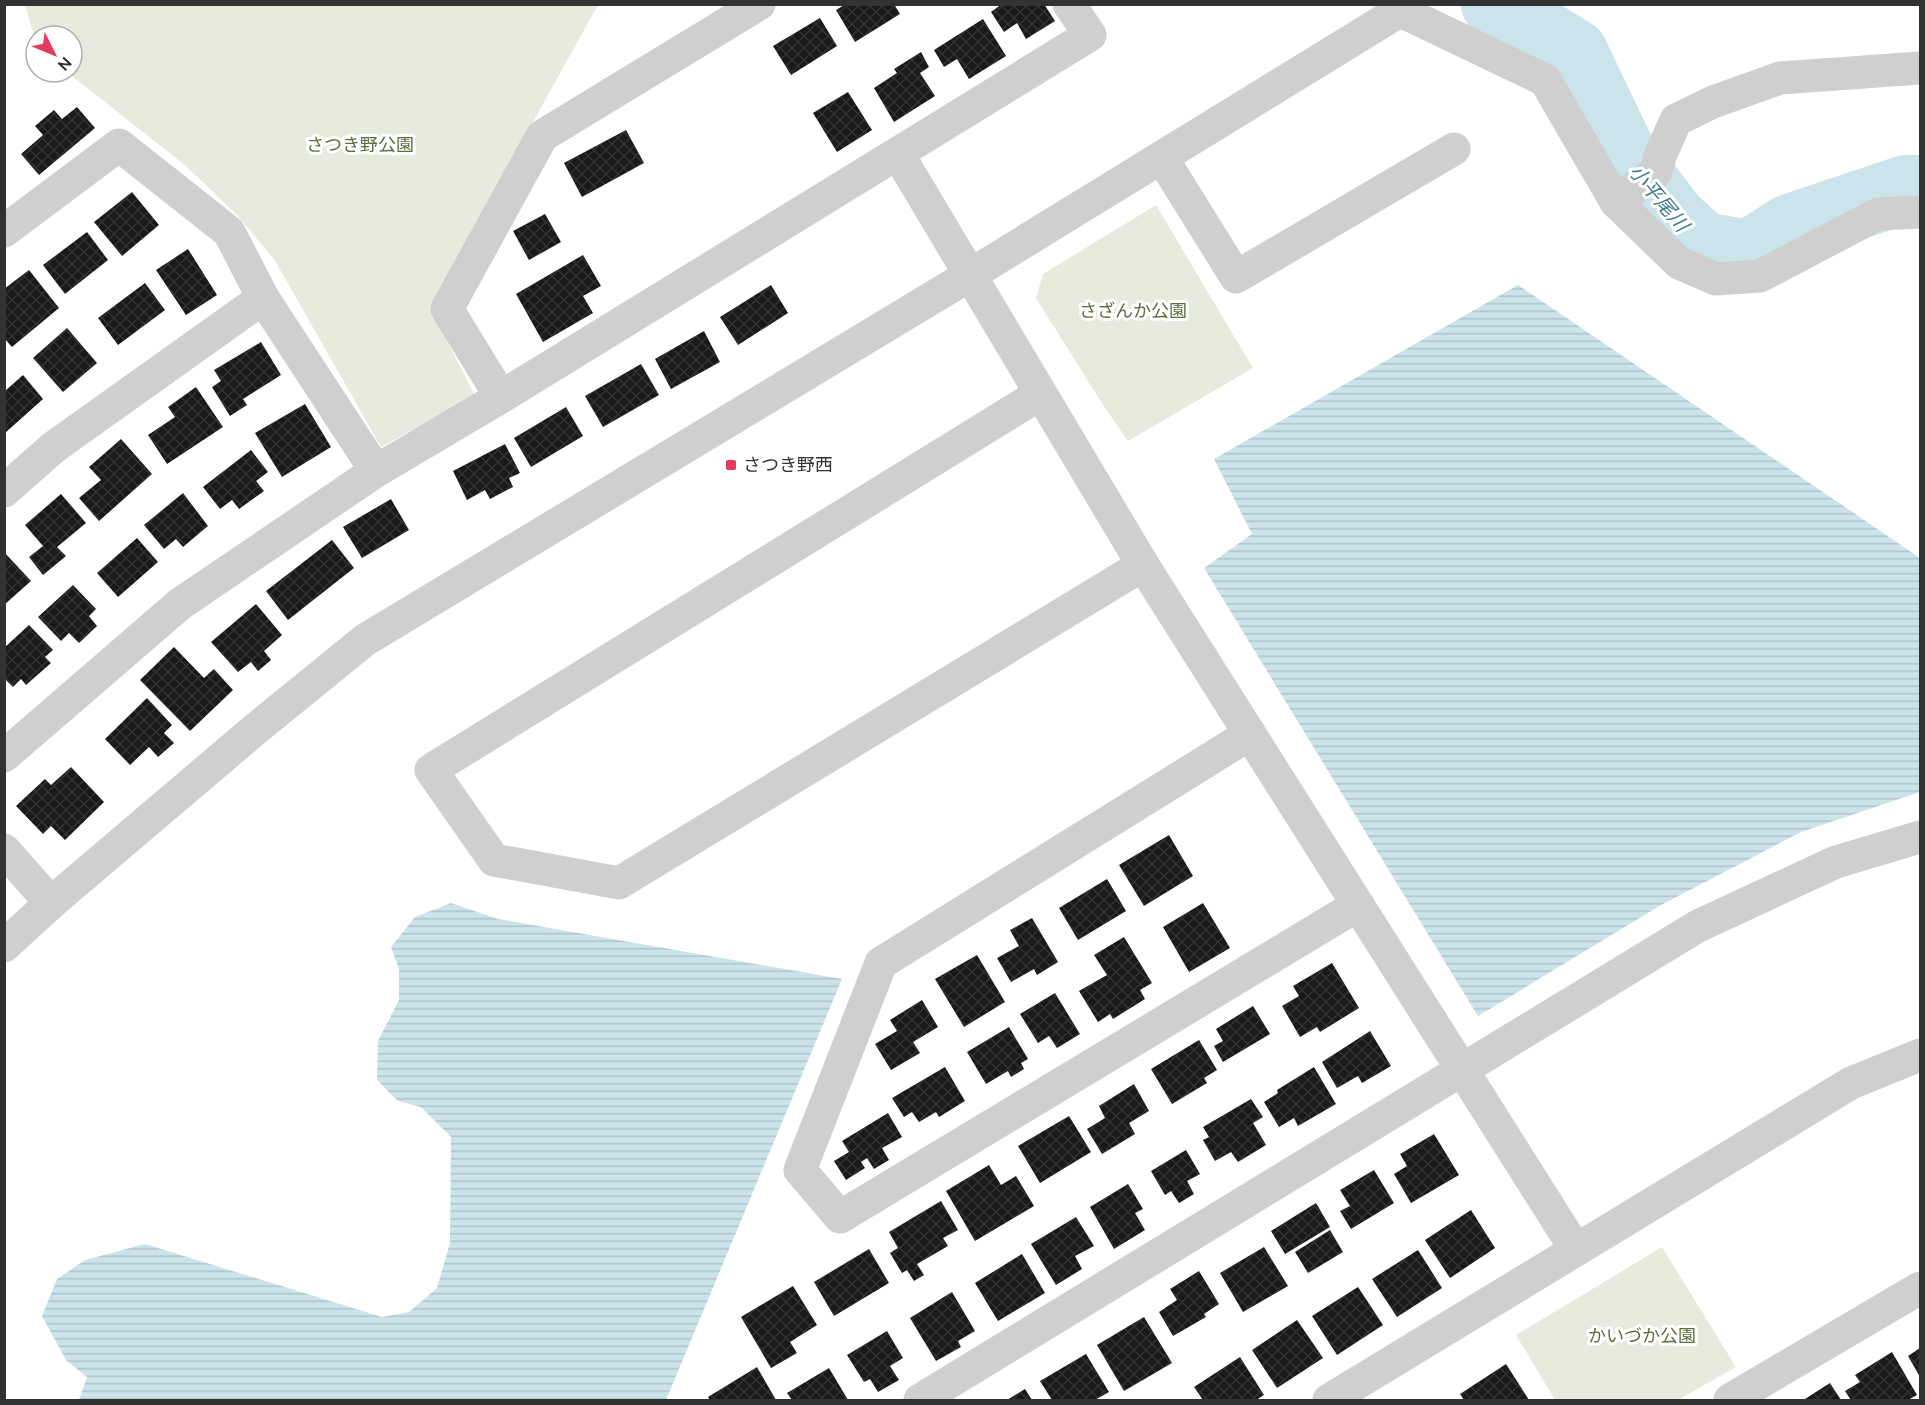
<svg xmlns="http://www.w3.org/2000/svg" width="1925" height="1405" font-family="Ubuntu,'Noto Sans JP',sans-serif">
<style>
.park{fill:#e7ebdd}
.water{fill:url(#water-rules)}
.lines{fill:none;stroke-linecap:round;stroke-linejoin:round}
.river{stroke:#cbe3eb;stroke-width:68}
.building{fill:url(#building-cross-hatch)}
.minor{stroke:#cfcfcf;stroke-width:33}
.poi-dot{fill:#e23a60;stroke:#fff;stroke-width:2}
.labels{text-anchor:middle;stroke-width:6;stroke-linejoin:round;paint-order:stroke}
.park-label{font-size:18px;fill:#5c6d3f;stroke:#fff}
.poi-label{font-size:18px;fill:#323232;stroke:#fff;text-anchor:start}
.water-label{font-size:20px;font-style:italic;fill:#3e7a8c;stroke:#fff}
</style>
<defs>
<pattern id="water-rules" width="6" height="5" patternUnits="userSpaceOnUse" patternTransform="scale(1.5)"><rect width="6" height="5" fill="#cbe3eb"/><path d="M0 2.5h6" fill="none" stroke="#afc3ca"/></pattern>
<pattern id="building-cross-hatch" width="8" height="8" patternUnits="userSpaceOnUse" patternTransform="scale(1.5)"><rect width="8" height="8" fill="#191919"/><path d="M0 0l8 8M0 8l8-8" fill="none" stroke="#323232"/></pattern>
</defs>
<rect width="100%" height="100%" fill="#fff"/>
<g class="park">
<path d="M25,5H598L430,307L475,396L381,447L274,259L236,214L186,166L67,72H72V36H36V42Z"/>
<path d="M1156,205L1253,368L1128,441L1105,408L1036,298L1043,274Z"/>
<path d="M1662,1247L1736,1367L1678,1400H1555L1516,1335Z"/>
</g>
<g class="water">
<path d="M1518,285L1920,558V792L1801,832L1661,905L1478,1016L1204,568L1252,534L1214,459Z"/>
<path d="M451,903L498,919L842,979L666,1400H79L87,1377L66,1360L42,1316L57,1279L85,1260L145,1244L382,1317L409,1312L437,1288L450,1243L451,1137L421,1107L398,1101L377,1080L378,1041L399,1000V969L391,947L415,917Z"/>
</g>
<g class="lines">
<path class="river" d="M1495,4L1574,53L1621,151L1673,219L1703,246L1749,254L1790,228L1906,189H1920"/>
</g>
<g class="building">
<path d="M846,4H894L900,14L855,42L836,10Z"/>
<path d="M1002,4H1044L1055,21L1026,39L1017,23L1004,32L991,12Z"/>
<path d="M820,18L837,46L791,75L773,46Z"/>
<path d="M983,19L1006,56L969,79L957,59L944,67L934,50Z"/>
<path d="M921,52L929,67L920,73L935,96L894,122L874,88L897,73L894,69Z"/>
<path d="M848,92L872,130L837,152L813,113Z"/>
<path d="M77,107L95,128L39,175L21,154L43,135L35,126L54,110L62,119Z"/>
<path d="M626,130L644,163L582,197L564,163Z"/>
<path d="M132,192L159,225L122,256L94,222Z"/>
<path d="M545,214L561,242L529,260L513,231Z"/>
<path d="M87,232L108,260L65,294L43,265Z"/>
<path d="M188,249L217,295L186,315L156,270Z"/>
<path d="M583,255L601,286L583,296L593,313L543,342L516,294Z"/>
<path d="M29,270L59,308L12,347L4,338V289Z"/>
<path d="M145,283L165,310L118,345L98,318Z"/>
<path d="M771,285L788,313L738,345L720,317Z"/>
<path d="M67,328L97,363L63,392L33,358Z"/>
<path d="M704,331L720,362L671,389L655,359Z"/>
<path d="M261,342L281,375L243,399L247,405L230,416L212,387L221,381L214,370Z"/>
<path d="M641,364L659,395L603,427L585,396Z"/>
<path d="M23,375L43,399L5,433V391Z"/>
<path d="M196,387L223,427L167,464L148,435L175,417L168,407Z"/>
<path d="M305,404L331,447L282,477L255,433Z"/>
<path d="M566,407L583,436L531,467L514,438Z"/>
<path d="M121,439L152,474L99,521L79,498L101,480L89,467Z"/>
<path d="M505,444L520,473L509,478L513,487L490,499L485,490L467,500L453,471Z"/>
<path d="M251,450L268,472L256,481L264,491L239,509L232,500L220,509L203,487Z"/>
<path d="M183,493L208,526L183,547L176,539L164,549L144,525Z"/>
<path d="M61,494L86,523L57,547L66,556L43,575L29,557L43,546L25,525Z"/>
<path d="M391,499L409,530L362,558L343,527Z"/>
<path d="M137,538L158,562L118,597L97,573Z"/>
<path d="M332,540L354,568L288,620L266,591Z"/>
<path d="M4,552L31,581L4,605Z"/>
<path d="M73,585L96,609L89,616L97,626L79,643L69,633L61,641L38,617Z"/>
<path d="M256,604L282,635L264,651L271,660L258,671L251,662L238,672L211,642Z"/>
<path d="M29,625L53,650L45,657L51,663L26,685L21,679L13,687L4,678V648Z"/>
<path d="M174,647L204,678L214,669L233,690L190,731L140,680Z"/>
<path d="M147,698L172,725L164,733L174,743L158,757L149,747L130,765L105,739Z"/>
<path d="M71,767L104,802L65,840L51,826L43,834L16,806L45,779L51,785Z"/>
<path d="M1169,835L1193,876L1144,906L1119,865Z"/>
<path d="M1107,879L1126,911L1078,940L1059,908Z"/>
<path d="M1203,903L1230,948L1189,972L1163,927Z"/>
<path d="M1032,918L1058,962L1037,975L1034,969L1011,982L997,958L1019,946L1010,930Z"/>
<path d="M1124,937L1152,983L1140,990L1145,999L1113,1019L1110,1014L1098,1022L1079,991L1107,975L1094,955Z"/>
<path d="M977,955L1005,1002L964,1027L935,979Z"/>
<path d="M1332,963L1359,1008L1320,1032L1317,1027L1300,1037L1282,1006L1299,996L1293,986Z"/>
<path d="M1055,993L1080,1034L1057,1048L1049,1036L1038,1043L1020,1014Z"/>
<path d="M922,1000L938,1027L913,1042L920,1053L891,1070L875,1044L897,1031L890,1020Z"/>
<path d="M1253,1006L1270,1034L1223,1062L1214,1046L1223,1041L1216,1029Z"/>
<path d="M1009,1027L1028,1059L1021,1063L1024,1069L1011,1077L1008,1071L986,1084L967,1052Z"/>
<path d="M1370,1031L1391,1066L1362,1083L1358,1076L1337,1088L1322,1062Z"/>
<path d="M1199,1040L1217,1070L1204,1078L1207,1083L1172,1104L1151,1069Z"/>
<path d="M945,1067L965,1101L939,1117L936,1112L919,1122L912,1112L904,1117L892,1098Z"/>
<path d="M1314,1067L1336,1104L1298,1126L1294,1118L1279,1127L1264,1102L1278,1093L1277,1090Z"/>
<path d="M1134,1084L1149,1111L1129,1123L1135,1134L1102,1154L1087,1129L1105,1118L1099,1106Z"/>
<path d="M1251,1099L1263,1117L1253,1123L1266,1145L1238,1162L1231,1152L1215,1161L1203,1140L1209,1137L1203,1127Z"/>
<path d="M888,1113L902,1137L882,1148L889,1160L874,1169L867,1158L861,1162L865,1168L846,1180L834,1161L849,1152L842,1141Z"/>
<path d="M1069,1116L1091,1152L1040,1183L1018,1146Z"/>
<path d="M1434,1134L1459,1175L1411,1203L1394,1174L1407,1166L1400,1154Z"/>
<path d="M1186,1150L1200,1174L1187,1181L1194,1194L1179,1203L1171,1191L1165,1195L1151,1171Z"/>
<path d="M989,1165L1001,1185L1016,1176L1034,1206L975,1241L946,1191Z"/>
<path d="M1374,1170L1394,1203L1351,1229L1340,1211L1350,1206L1340,1190Z"/>
<path d="M1128,1184L1143,1209L1135,1213L1145,1230L1114,1249L1090,1207Z"/>
<path d="M941,1201L958,1230L943,1238L948,1246L917,1264L924,1275L914,1281L907,1270L902,1273L890,1253L898,1248L889,1232Z"/>
<path d="M1316,1203L1330,1227L1285,1254L1271,1231Z"/>
<path d="M1471,1210L1495,1248L1450,1278L1425,1240Z"/>
<path d="M1076,1217L1094,1246L1075,1256L1082,1269L1056,1285L1031,1244Z"/>
<path d="M1330,1230L1343,1252L1308,1273L1295,1252Z"/>
<path d="M1264,1247L1288,1286L1243,1312L1220,1273Z"/>
<path d="M869,1249L889,1283L834,1316L814,1282Z"/>
<path d="M1418,1250L1442,1288L1397,1317L1372,1279Z"/>
<path d="M1022,1254L1045,1293L998,1321L975,1283Z"/>
<path d="M1199,1271L1219,1304L1204,1314L1206,1317L1173,1336L1159,1312L1177,1300L1170,1289Z"/>
<path d="M793,1286L817,1325L790,1342L797,1353L771,1368L741,1317Z"/>
<path d="M1358,1287L1383,1325L1337,1355L1312,1316Z"/>
<path d="M952,1292L975,1331L958,1341L961,1347L936,1361L910,1318Z"/>
<path d="M1144,1317L1172,1363L1124,1391L1097,1345Z"/>
<path d="M1297,1320L1323,1358L1277,1388L1252,1350Z"/>
<path d="M887,1331L903,1358L890,1366L899,1380L878,1392L870,1379L864,1382L847,1355Z"/>
<path d="M1920,1348V1377L1908,1356Z"/>
<path d="M1892,1352L1917,1395L1908,1400H1851L1845,1391L1860,1382L1855,1375Z"/>
<path d="M1086,1354L1109,1392L1095,1400H1052L1040,1381Z"/>
<path d="M1240,1357L1264,1395L1256,1400H1203L1194,1387Z"/>
<path d="M1506,1364L1529,1400H1464L1460,1394Z"/>
<path d="M757,1367L776,1400H710L708,1397Z"/>
<path d="M829,1368L848,1400H792L787,1393Z"/>
<path d="M1830,1383L1841,1400H1806L1805,1399Z"/>
<path d="M1025,1389L1032,1400H1007Z"/>
</g>
<g class="lines">
<g class="minor">
<path d="M1401,11L1545,80L1616,202L1679,263L1716,279L1760,276L1878,214L1920,212"/>
<path d="M898,154L1143,565L1576,1250"/>
<path d="M1162,158L1236,277L1454,149"/>
<path d="M1616,202L1656,172L1660,156L1676,120L1713,102L1780,78L1920,68"/>
<path d="M4,231L119,145L229,232L263,298L376,471"/>
<path d="M1040,394L431,770L494,860L619,883L1143,565"/>
<path d="M501,397L447,309L542,136L759,4"/>
<path d="M4,491L54,447L263,298"/>
<path d="M1250,734L881,963L800,1170L840,1217L1358,905"/>
<path d="M4,756L180,604L376,471L501,397L1090,35L1069,4"/>
<path d="M4,850L51,903"/>
<path d="M4,946L51,903L252,732L365,640L970,275L1411,4"/>
<path d="M920,1400L1698,926L1836,862L1920,837"/>
<path d="M1329,1400L1851,1083L1920,1055"/>
<path d="M1730,1400L1920,1288"/>
</g>
</g>
<rect class="poi-dot" x="725" y="459" width="12" height="12" rx="3"/>
<g class="labels">
<g class="park-label">
<text x="360" y="151">さつき野公園</text>
<text x="1133" y="317">さざんか公園</text>
<text x="1642" y="1342">かいづか公園</text>
</g>
<g class="poi-label">
<text x="743" y="471">さつき野西</text>
</g>
<g class="water-label">
<text transform="translate(1659 198) rotate(50)" y="7">小平尾川</text>
</g>
</g>
<rect width="1925" height="1405" fill="none" stroke="#323232" stroke-width="12"/>
<g transform="translate(54 54) rotate(133)"><circle r="28" fill="#ffffff" stroke="#adadad" stroke-width="1.5"/>
<path d="M0-4.5L10 22L0 15L-10 22Z" fill="#e23a60"/>
<text y="-9" font-size="16" font-weight="bold" text-anchor="middle" fill="#323232">N</text>
</g>
</svg>
